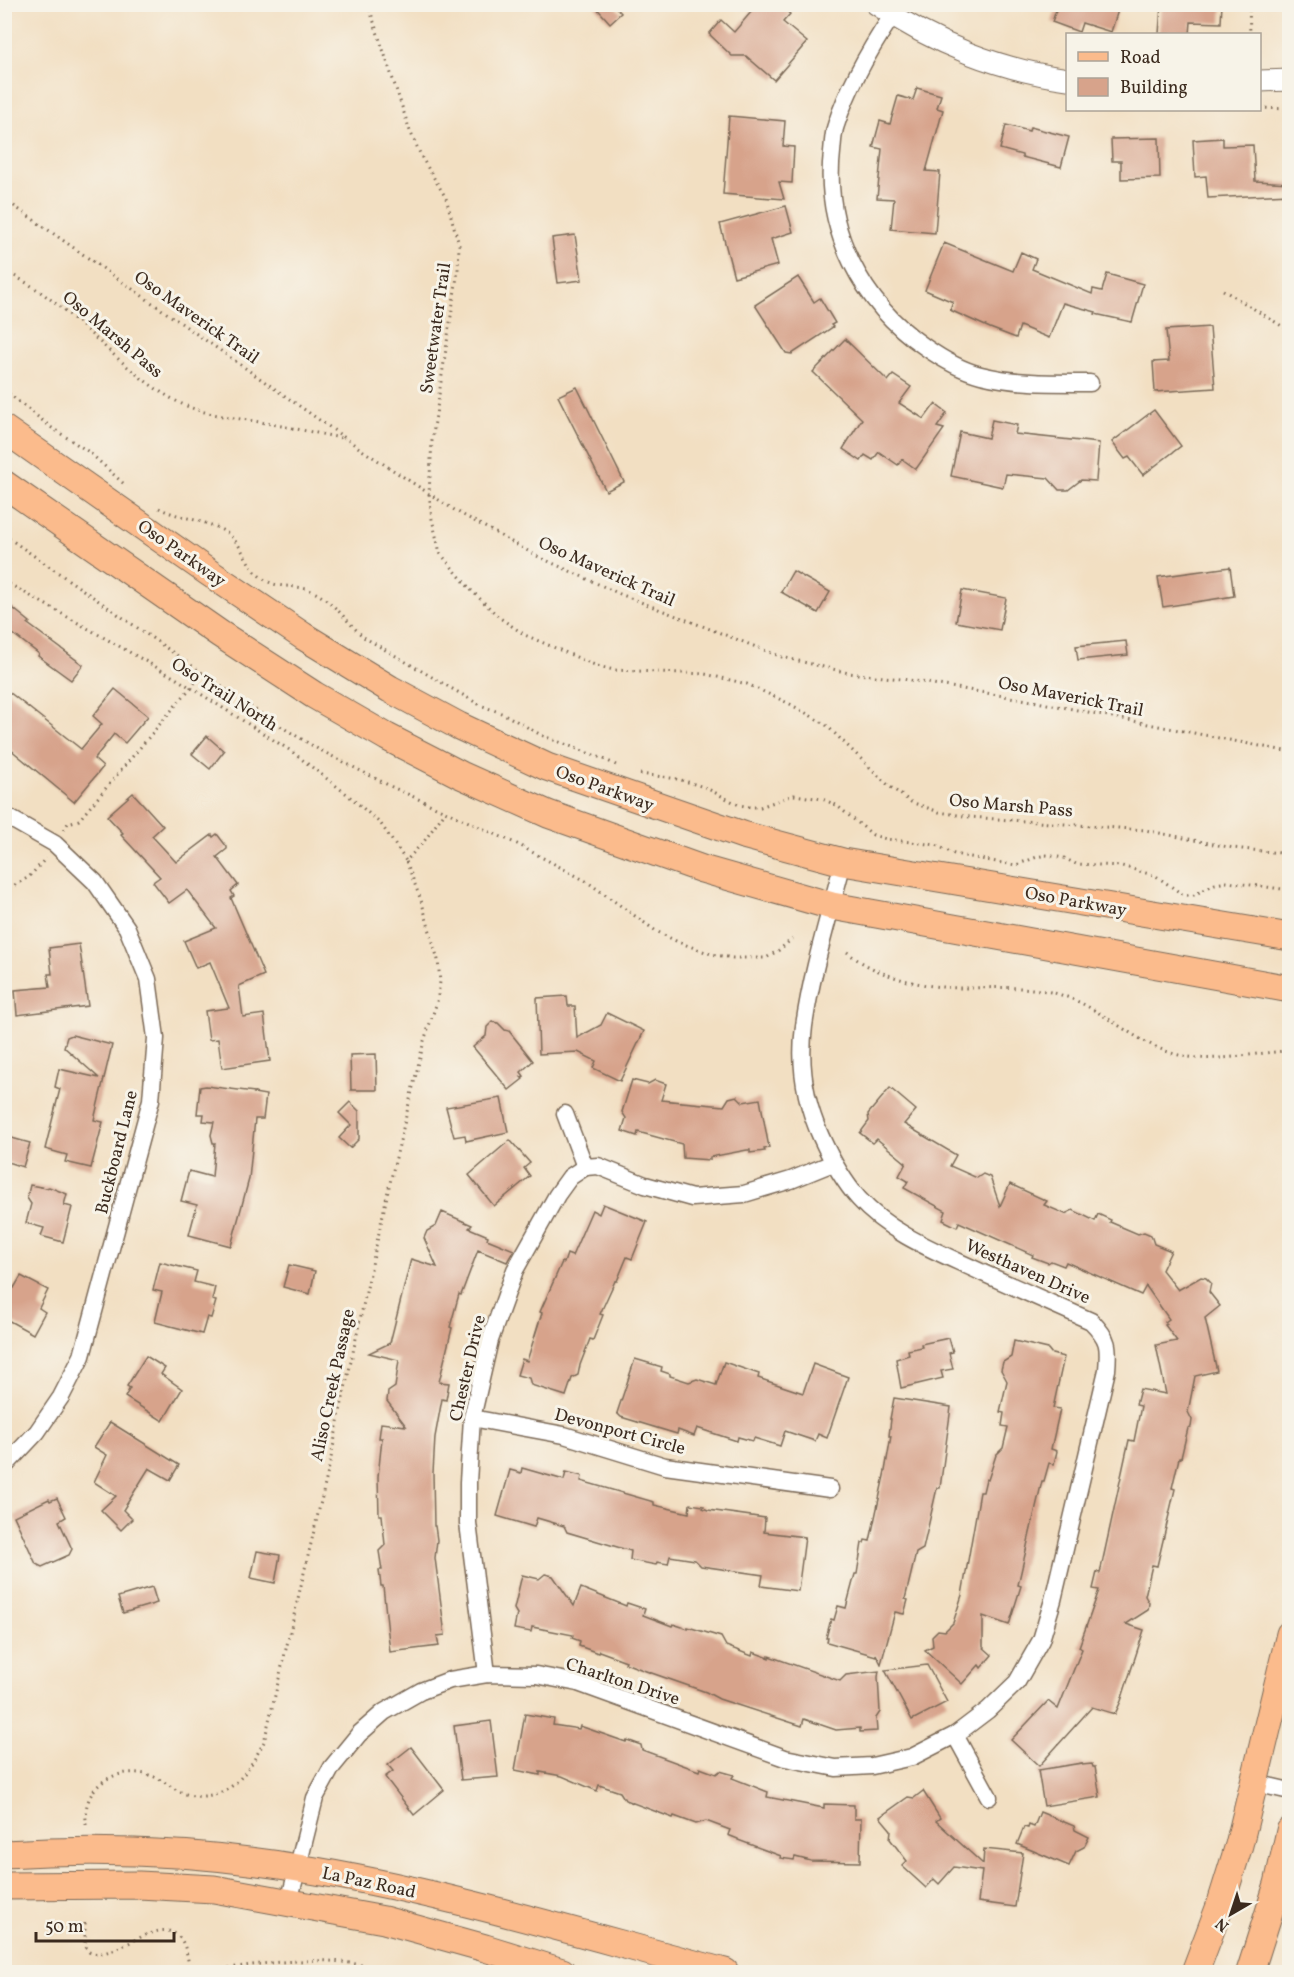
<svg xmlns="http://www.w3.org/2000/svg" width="1294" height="1977" font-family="Vollkorn,serif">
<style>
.building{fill:#d7a38b}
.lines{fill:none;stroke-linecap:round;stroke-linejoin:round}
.minor-casing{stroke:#7b6957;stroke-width:19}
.tertiary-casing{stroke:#7b6957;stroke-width:23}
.primary-casing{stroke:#7b6957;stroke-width:29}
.path{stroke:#7b6957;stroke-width:3;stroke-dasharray:1.5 4.5;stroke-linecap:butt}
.minor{stroke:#fff;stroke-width:16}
.tertiary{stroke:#fff;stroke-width:21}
.primary{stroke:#fbbb8c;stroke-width:27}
.labels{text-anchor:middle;stroke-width:6;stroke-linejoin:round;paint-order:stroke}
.street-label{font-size:18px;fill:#3b2a1e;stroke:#f7f3e8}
</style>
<rect width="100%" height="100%" fill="#f7f3e8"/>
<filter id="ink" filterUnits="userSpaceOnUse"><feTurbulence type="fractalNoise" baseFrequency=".0167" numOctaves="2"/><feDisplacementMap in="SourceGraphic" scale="12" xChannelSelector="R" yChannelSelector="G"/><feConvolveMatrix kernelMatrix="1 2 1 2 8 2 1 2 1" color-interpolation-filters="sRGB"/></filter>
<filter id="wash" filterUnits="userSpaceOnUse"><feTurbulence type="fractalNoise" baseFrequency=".008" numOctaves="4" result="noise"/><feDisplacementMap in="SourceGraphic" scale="24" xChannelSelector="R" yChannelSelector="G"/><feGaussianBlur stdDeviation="1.35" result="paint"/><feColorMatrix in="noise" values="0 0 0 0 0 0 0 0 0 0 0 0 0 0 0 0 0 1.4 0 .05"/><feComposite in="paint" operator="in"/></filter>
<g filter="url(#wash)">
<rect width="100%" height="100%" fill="#f2dfc2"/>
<g id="blocks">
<g class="building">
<path d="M593,4H613L621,13L610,23Z"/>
<path d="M758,4H778L790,14L783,22L807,42L774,80L746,56H732L709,34L721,20L734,32Z"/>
<path d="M1058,4H1120L1111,32L1082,23L1079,32L1052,22Z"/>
<path d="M1161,4H1222L1221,23L1191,22L1190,34H1159Z"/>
<path d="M917,88L941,95L937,108L943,110L926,171L940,172L935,233L891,229L894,199L877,198L882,149L873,147L880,121L890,124L898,96L913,100Z"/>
<path d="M729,116L785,121L783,146L794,147L792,183L779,182L784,199L723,194Z"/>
<path d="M1006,125L1029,131L1030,127L1069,137L1061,167L1022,157V155L1000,149Z"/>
<path d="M1159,138L1160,178L1121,179V161H1112L1111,139Z"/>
<path d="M1223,138V146L1253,145L1255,181L1290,183V194L1208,198L1206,176L1195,177L1193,140Z"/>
<path d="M786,206L793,232L771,239L778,265L734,277L720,224Z"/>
<path d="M575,235L582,280L558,283L552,238Z"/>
<path d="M944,243L1013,271L1021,252L1036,259L1032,269L1092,294L1093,289L1102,291L1107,274L1143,284L1132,322L1095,314L1096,312L1063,303L1049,338L1020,326L1016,338L990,328L950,310L953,302L925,290Z"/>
<path d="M798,277L814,302L820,298L835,323L831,325L833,327L792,354L786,353L755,305Z"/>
<path d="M1210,327L1215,388L1155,392L1153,362L1169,361L1166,330Z"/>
<path d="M845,339L888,381L893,375L911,387L899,403L924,419L935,404L947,413L937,427L944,429L916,469L902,459L898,465L879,452L873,460L865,455L861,461L843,449L862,419L813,372Z"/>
<path d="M577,387L624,482L606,491L558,396Z"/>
<path d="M1154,410L1181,446L1143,475L1129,457L1125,459L1112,442Z"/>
<path d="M992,420L1017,425L1015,434L1099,443L1096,481L1081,480L1068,490H1059L1048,478L1006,474L1003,487L951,476L960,432L988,438Z"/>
<path d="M1230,567L1234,596L1163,607L1158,577Z"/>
<path d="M793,571L830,592L818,613L781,592Z"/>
<path d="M962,590L1006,598L1000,630L956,622Z"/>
<path d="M4,601L30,622L28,624L83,665L71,680L38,656L39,654L4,627Z"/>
<path d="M1126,641L1128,655L1078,660L1076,646Z"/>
<path d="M4,688L81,749L102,724L93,716L115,689L148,716L125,743L114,734L94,759L103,767L74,802L4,744Z"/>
<path d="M207,736L224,751L210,769L192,754Z"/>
<path d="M133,793L163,826L152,836L176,862L212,835L213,837L217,834L227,847V849L217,857L238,885L231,891L234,896L231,898L264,975L239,986L243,1017L264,1014L270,1061L222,1068L218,1039L209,1040L205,1011L229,1008L210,962L196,968L184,941L216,928L187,890L169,903L153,882L160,877L121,835L123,833L107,816Z"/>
<path d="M79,944L88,1006L17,1015L15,990L50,987L48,974H52L49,948Z"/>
<path d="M567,996L568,1006H575L577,1038L601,1025L607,1013L644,1031L620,1081L593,1068L596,1061L578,1052L539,1054L537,998Z"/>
<path d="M492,1022L498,1023L505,1030L509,1031L533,1061L521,1072L524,1076L521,1077L523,1079L509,1090L473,1047L486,1036L487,1027Z"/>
<path d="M72,1035L112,1045L94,1120L103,1122L91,1168L65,1162L67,1155L45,1149L60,1089L55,1087L59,1069L99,1078L64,1047L67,1037Z"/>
<path d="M376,1054L377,1090H351L350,1055Z"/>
<path d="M632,1080L648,1084L655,1080L666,1084L661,1100L724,1106L729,1098L737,1096L743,1102L760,1099L769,1148L764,1149L765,1151L750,1153V1150H747L710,1157V1160L683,1158L682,1144L638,1132L637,1136L622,1131L626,1118L622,1112Z"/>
<path d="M206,1086L255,1092L254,1093L266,1095L263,1119H255L249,1179L231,1246L189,1235L197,1205L181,1201L189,1171L212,1177L215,1143H213L211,1135L214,1122L203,1121L204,1114H197L200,1087Z"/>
<path d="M890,1088L916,1110L904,1124L956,1155L950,1166L977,1178L983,1174L990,1177L1000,1206L1010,1184L1047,1201L1044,1205L1065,1214L1073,1210L1095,1221L1098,1214L1111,1220L1110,1222L1138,1234L1144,1232L1151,1235L1154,1244L1171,1251L1162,1270L1178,1290L1201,1277L1206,1278L1211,1283L1209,1292L1220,1306L1205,1318L1217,1371L1195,1376L1188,1412L1192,1420L1191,1427L1188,1428L1181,1458H1179L1172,1488L1175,1489L1157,1566L1152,1565L1145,1596L1149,1603L1148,1610L1126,1624L1144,1630L1121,1701L1115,1714L1092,1707L1039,1766L1011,1740L1048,1701L1058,1709L1082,1649L1079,1647L1099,1590L1093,1589L1097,1572L1100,1573L1129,1440L1134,1441L1141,1406L1136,1405L1140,1389L1166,1394L1156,1345L1177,1341L1165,1325L1167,1324L1165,1322L1169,1319L1146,1286L1141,1295L1066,1262L1064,1266L1051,1261L1048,1263L1032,1257L1033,1255L959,1222L957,1227L943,1220L946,1211L904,1188L908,1181L899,1176L906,1163L877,1139L873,1143L860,1133L869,1121L868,1114Z"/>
<path d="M501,1098L508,1132L466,1141L465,1135L454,1137L446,1107Z"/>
<path d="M350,1102L359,1111V1139L350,1148L339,1138L351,1125L339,1113Z"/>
<path d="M8,1137L30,1143L23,1167L4,1161V1148Z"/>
<path d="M510,1140L530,1163L524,1168L530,1176L494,1206L469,1175Z"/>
<path d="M30,1185L46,1188L49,1187L67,1194L64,1205L72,1207L63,1242L41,1236L44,1228L26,1223L31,1204L27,1198Z"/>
<path d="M603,1204L647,1222L632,1259L627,1257L617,1281H615L600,1314L603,1315L593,1340L590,1339L580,1365L578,1375L572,1378L566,1396L531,1385L529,1378L517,1375L522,1359L527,1361L542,1313L540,1312L562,1262L564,1263L567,1254L572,1256L592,1210L599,1214Z"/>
<path d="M442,1212L472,1225L469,1228L488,1236L487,1239L514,1250L507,1262L478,1250L461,1295L459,1294L450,1327L452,1328L439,1382L449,1383L446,1400L442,1399L435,1437L433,1473L434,1526H435L437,1540L435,1558L445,1635L437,1636L439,1646L390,1652L383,1586H381L379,1570H382L379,1551L385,1545L382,1515H379L378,1477L382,1438H379L381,1423L406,1426L387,1401L388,1392L395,1387L399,1360L369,1353L390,1343L411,1259L437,1267L424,1238L427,1231L436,1226Z"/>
<path d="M160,1262L197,1271L194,1282L215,1287L212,1300L216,1301L211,1318L207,1317L202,1334L155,1322L162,1292L153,1290Z"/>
<path d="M289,1265L315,1271L310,1294L283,1287Z"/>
<path d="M21,1276L48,1290L39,1308L45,1312L33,1334L4,1318V1283L14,1288Z"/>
<path d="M949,1338L953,1352L949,1353L953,1369L941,1371L943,1378L901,1388L896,1359L909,1355L908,1350L922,1347L921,1344Z"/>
<path d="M1014,1341L1048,1349L1052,1354L1064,1357L1053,1408L1060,1409L1051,1449L1057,1451L1054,1464L1049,1463L1044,1481H1042L1018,1585L1021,1586L1009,1625L983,1616V1647L992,1655L981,1668L979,1665L962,1684L925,1650L933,1646L932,1636L938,1630L945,1631L953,1623L962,1595L980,1492H983L986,1479L988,1480L996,1455L1003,1448L1008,1427L1002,1426L1004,1413L1000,1412L1007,1381L1001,1370L1003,1362L1011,1357Z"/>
<path d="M146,1356L165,1368L161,1374L182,1389L163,1421L125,1397L130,1388L127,1386Z"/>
<path d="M635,1359L662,1367L661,1371L670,1374V1376L689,1382L697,1379L716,1385L724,1362L759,1374L758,1378L803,1393L813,1364L848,1377L827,1438L818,1434L815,1441L785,1431L780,1446L754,1438L753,1441L738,1437L737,1441L697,1428L694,1436L678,1430L677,1434L621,1417L617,1413Z"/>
<path d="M894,1398L951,1407L940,1488H937L923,1549L916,1553L905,1599L908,1600L904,1614L895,1612L881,1664L876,1654V1656L827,1642L828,1638H826L831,1619L834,1620L838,1606L846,1608L855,1574H857L862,1543H864L865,1540L870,1541L885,1471L891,1436H889L891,1419H890Z"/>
<path d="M110,1422L179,1465L170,1480L149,1468L123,1510L132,1519L121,1530L101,1510L116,1496L94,1482L107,1455L94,1447Z"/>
<path d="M522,1468L564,1480L566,1472L582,1476L581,1481L654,1502V1505L689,1513L690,1504L704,1506L703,1508L708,1510L765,1518L764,1532L805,1537L798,1591L761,1586L763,1575L701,1566L695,1560L670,1556L668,1564L657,1562L656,1565L630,1560L631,1551L567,1532L564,1526L537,1518L534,1527L497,1516L510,1470L521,1473Z"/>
<path d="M57,1498L66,1517L59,1521L72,1549L69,1555L42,1567L36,1564L14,1516L49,1499L50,1501Z"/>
<path d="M257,1551L280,1555L275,1583L251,1578Z"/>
<path d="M545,1574L553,1576L574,1606L581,1588L626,1606L627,1603L645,1609L643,1615L672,1626L673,1624L688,1629V1627L721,1637L726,1646L752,1656L753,1652L769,1658V1656L840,1681L846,1675L879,1671L878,1677L880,1712L876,1718L877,1731L860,1732V1728L836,1730L804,1719L802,1726L719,1699L706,1692L643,1670L625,1663L626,1661L599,1651L598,1653L579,1646L580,1641L572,1638L573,1635L532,1627L531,1632L514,1629L517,1614L514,1609L522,1575L539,1579Z"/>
<path d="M152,1587L157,1603L123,1613L118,1597Z"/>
<path d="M927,1665L947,1702L912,1720L885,1670Z"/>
<path d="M525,1714L554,1719L553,1725L579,1729L580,1726L626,1742L627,1740L641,1745L642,1750L699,1771L700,1768L716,1774L720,1771L734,1775L732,1778L768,1792L767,1797L824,1808V1804L854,1805V1819H861L860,1862L811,1861L795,1857L794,1860L780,1858L781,1856L738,1840V1839L728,1835L730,1830L706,1821L696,1824L674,1816L673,1818L625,1800L620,1792L599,1785L597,1791L562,1776L540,1772V1775L515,1770Z"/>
<path d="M491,1721L498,1777L461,1780L454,1726Z"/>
<path d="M411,1747L444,1790L414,1815L385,1777L393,1771L388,1765Z"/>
<path d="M1082,1763V1765L1092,1764L1093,1767H1095L1100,1797L1044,1806L1038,1770Z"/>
<path d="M923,1791L940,1818L936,1821L983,1864L984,1849L1023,1853L1015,1907L978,1902L982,1871L954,1867L939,1884L934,1879L926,1888L902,1866L907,1861L890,1839L891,1830L880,1817L908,1797L914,1798Z"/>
<path d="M1040,1812L1074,1826L1075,1830L1089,1837L1084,1847L1076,1851L1069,1866L1017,1844L1024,1827L1028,1828L1029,1825L1034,1827Z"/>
</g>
</g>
</g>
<g filter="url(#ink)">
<use href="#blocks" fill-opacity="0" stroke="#7b6957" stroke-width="1.5"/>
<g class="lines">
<g class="minor-casing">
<g id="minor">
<path d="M892,16C870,49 848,87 836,125C833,133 833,143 832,152C823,229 862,304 925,347C942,359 961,370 981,375C1017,384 1054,383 1090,383"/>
<path d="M4,815L55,844L95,882L127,928L148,979L156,1038L151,1100L82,1356L61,1397L37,1432L4,1467"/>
<path d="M565,1114L585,1167L598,1166L645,1185L692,1198L744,1194L791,1180L833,1163"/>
<path d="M472,1418L564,1435L665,1466L830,1489"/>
<path d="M487,1674L468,1523V1482L472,1418L490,1340L515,1270L557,1195L570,1177L585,1167"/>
<path d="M955,1735L989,1797"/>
<path d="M1255,1783L1290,1791"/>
<path d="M289,1902L315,1798L332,1767L359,1734L384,1712L421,1691L450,1680L487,1674L536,1675L578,1683L785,1758L836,1768L872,1766L912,1757L955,1735L988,1710L1017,1682L1041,1640L1053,1600L1107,1370C1109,1346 1109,1339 1091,1321C1055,1305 1019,1289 983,1273C941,1253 891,1235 859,1199C843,1181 831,1159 821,1137C805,1102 799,1064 804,1026C812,970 829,917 843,862"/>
</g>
</g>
<g class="tertiary-casing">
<g id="tertiary">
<path d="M876,4C932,43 1000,70 1068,79"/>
<path d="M1260,81L1290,80"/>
</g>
</g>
<g class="primary-casing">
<g id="primary">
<path d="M4,429L208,572L303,636L390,689L459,726L547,767L743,835L843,862L1290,937"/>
<path d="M4,484L220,634L314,695L387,737L461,775L548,814L702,869L832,906L1290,989"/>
<path d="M4,1854C102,1848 202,1852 298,1868C442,1891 583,1935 725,1972"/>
<path d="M4,1886L139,1885L214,1889L384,1920L485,1948L562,1972"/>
<path d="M1195,1972L1221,1903L1239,1845L1290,1634"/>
<path d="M1250,1972L1278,1884L1290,1831"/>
</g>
</g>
<g class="path">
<path d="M368,4L410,131L422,158L446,198L459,245L458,270L432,441L429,493L432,519L440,553L471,590L500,618L525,635L597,666L614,670L705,674L747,684L790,704L825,724L889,786L911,802L939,812L970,817L1145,830L1233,848L1290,854"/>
<path d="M1249,4L1250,34"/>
<path d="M1260,108L1290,109"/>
<path d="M4,199L365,452L456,511L537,556L620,594L782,657L849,673L910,680L1027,700L1290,752"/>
<path d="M4,271C71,301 112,366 176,401C202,415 231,417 260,422C288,427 317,433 345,439"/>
<path d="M1223,290L1290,331"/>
<path d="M4,390L52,428L89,452L124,484"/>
<path d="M159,508C180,519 210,520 228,534C244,546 247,569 265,580C279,589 294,584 309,590C333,599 346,622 365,638L480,705L504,714L541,735L604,759L618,766"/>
<path d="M4,535L267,718L318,749L392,787L517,844L586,881L656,931L678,942L711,954L733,958H766L779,950L792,939"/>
<path d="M4,581L177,679L291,751L348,795L381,824L406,861"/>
<path d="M640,774L678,779L704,787L739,805L750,807H760L794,795L822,799L836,805L873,835L886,839L936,845L954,854L1002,863L1016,865L1037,857L1046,855L1064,858L1076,864L1122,866L1156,876L1182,894L1192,896L1215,884L1227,882L1290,890"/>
<path d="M64,830L68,823L79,820L203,673"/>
<path d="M4,891L29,877L46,858"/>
<path d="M847,952C877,977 924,988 963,988C995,988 1027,985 1058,994C1106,1008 1139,1050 1189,1057C1222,1062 1257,1052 1290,1051"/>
<path d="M86,1825C86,1818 85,1810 88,1802C96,1777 125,1768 149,1775C163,1779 173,1790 186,1794C196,1798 209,1796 218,1793C240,1787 254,1760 264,1742L330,1463L340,1412L388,1191L424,1041L437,1002L440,982L438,960L422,903L406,861L425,840L445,812"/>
<path d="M85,1923V1945L89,1952C115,1962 156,1915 178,1936C187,1944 188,1962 190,1972"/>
<path d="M199,1972C247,1966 302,1956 350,1963C364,1965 377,1969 391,1972"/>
</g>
<use href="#minor" class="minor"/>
<use href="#tertiary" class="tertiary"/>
<use href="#primary" class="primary"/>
</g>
</g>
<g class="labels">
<g class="street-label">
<text transform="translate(197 317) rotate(35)" y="6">Oso Maverick Trail</text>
<text transform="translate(435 328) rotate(-82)" y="6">Sweetwater Trail</text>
<text transform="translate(113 334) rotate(40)" y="6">Oso Marsh Pass</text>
<text transform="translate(182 553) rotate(35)" y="6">Oso Parkway</text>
<text transform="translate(607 571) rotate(24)" y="6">Oso Maverick Trail</text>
<text transform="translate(225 694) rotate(32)" y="6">Oso Trail North</text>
<text transform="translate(1071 696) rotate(11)" y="6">Oso Maverick Trail</text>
<text transform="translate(605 788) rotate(20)" y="6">Oso Parkway</text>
<text transform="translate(1011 805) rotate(5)" y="6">Oso Marsh Pass</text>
<text transform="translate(1076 901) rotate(10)" y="6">Oso Parkway</text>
<text transform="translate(116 1152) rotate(-76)" y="6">Buckboard Lane</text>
<text transform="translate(1028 1271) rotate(24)" y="6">Westhaven Drive</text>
<text transform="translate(467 1368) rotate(-77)" y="6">Chester Drive</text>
<text transform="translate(332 1385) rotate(-78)" y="6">Aliso Creek Passage</text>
<text transform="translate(620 1431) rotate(15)" y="6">Devonport Circle</text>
<text transform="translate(623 1681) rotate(18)" y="6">Charlton Drive</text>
<text transform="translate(369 1882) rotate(12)" y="6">La Paz Road</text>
</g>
</g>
<rect width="1294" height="1977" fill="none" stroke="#f7f3e8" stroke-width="24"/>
<rect x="1066" y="33" width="195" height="78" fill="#f7f3e8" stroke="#aca397" stroke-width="1.5"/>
<rect x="1078" y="52" width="30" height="9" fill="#fbbb8c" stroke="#aca397" stroke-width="1.5"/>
<text x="1120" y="63" font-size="18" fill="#3b2a1e">Road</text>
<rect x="1078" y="78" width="30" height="18" fill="#d7a38b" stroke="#aca397" stroke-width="1.5"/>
<text x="1120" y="93" font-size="18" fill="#3b2a1e">Building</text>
<g transform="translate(1231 1914) rotate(219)" stroke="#f7f3e8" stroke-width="4.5" paint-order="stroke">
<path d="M0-4.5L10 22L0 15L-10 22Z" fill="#3b2a1e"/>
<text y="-9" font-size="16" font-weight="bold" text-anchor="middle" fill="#3b2a1e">N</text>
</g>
<path d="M36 1932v9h138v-9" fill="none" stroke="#3b2a1e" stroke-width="3"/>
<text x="45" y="1932" font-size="18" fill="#3b2a1e" stroke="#f7f3e8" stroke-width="4.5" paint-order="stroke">50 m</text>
</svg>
